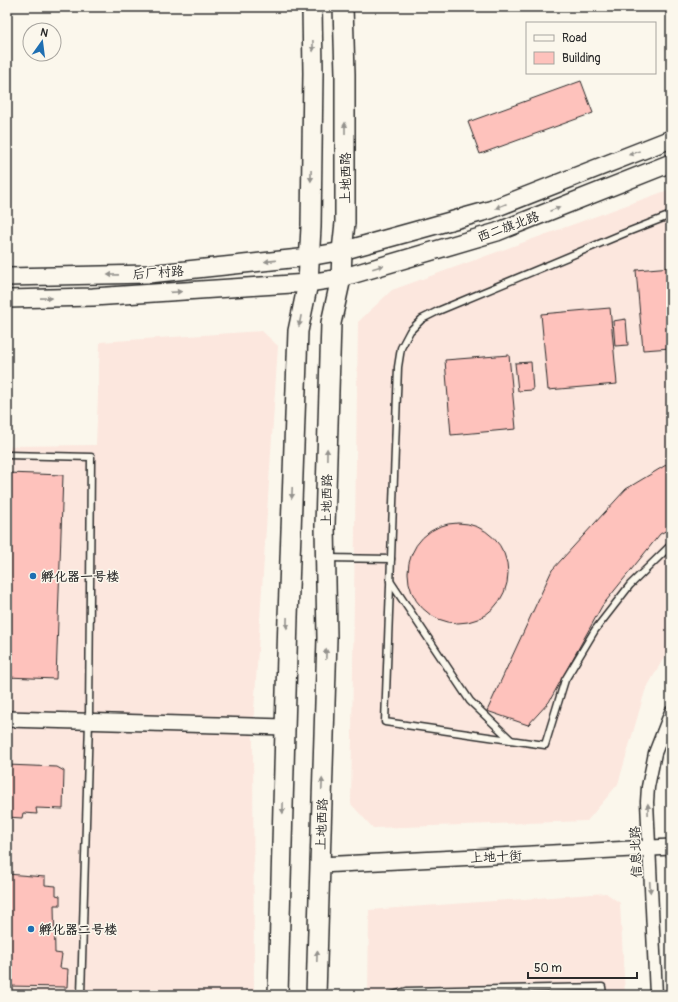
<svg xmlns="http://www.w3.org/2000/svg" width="678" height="1002" font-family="Pangolin,'LXGW WenKai TC',sans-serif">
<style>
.built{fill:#fce7de}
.building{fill:#fec2bc;stroke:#2b2b2b}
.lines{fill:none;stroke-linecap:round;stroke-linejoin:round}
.service-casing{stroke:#2b2b2b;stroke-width:9}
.minor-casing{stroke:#2b2b2b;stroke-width:15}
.tertiary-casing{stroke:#2b2b2b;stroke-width:18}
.secondary-casing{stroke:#2b2b2b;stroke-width:20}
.primary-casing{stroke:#2b2b2b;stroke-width:22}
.service{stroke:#fbf7ec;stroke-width:6}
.minor{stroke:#fbf7ec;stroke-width:12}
.tertiary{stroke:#fbf7ec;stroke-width:15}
.secondary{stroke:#fbf7ec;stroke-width:17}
.primary{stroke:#fbf7ec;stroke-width:19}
.oneway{fill:#93918c}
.poi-dot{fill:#1f6fb2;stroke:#fbf7ec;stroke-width:1.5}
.labels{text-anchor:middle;stroke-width:3;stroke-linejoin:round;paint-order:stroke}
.street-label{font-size:13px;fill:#2b2b2b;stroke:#fbf7ec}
.poi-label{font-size:13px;font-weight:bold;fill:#2b2b2b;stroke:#fbf7ec;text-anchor:start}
</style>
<rect width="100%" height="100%" fill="#fbf7ec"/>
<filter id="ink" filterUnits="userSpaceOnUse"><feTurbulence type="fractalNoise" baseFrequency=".025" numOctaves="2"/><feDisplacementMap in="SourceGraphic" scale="8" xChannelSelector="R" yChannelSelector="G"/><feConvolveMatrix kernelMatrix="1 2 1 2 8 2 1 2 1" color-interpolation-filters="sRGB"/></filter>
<g filter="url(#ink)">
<g class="built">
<path d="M671,189V645L645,691L618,784L587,821L373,828L351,804L358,322L392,290Z"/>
<path d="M262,331L278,346L253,726L254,995H7V446L96,445L100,342Z"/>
<path d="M606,893L620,903L625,995H368L369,910Z"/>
</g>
<g class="building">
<path d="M581,81L593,113L480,154L468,122Z"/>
<path d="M671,267V348L643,350L636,270Z"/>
<path d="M610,308L617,384L548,390L541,314Z"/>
<path d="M626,319L628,345L615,346L613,321Z"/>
<path d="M509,355L516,429L451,435L445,360Z"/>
<path d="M531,362L533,390L518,391L515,363Z"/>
<path d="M671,462V528L660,534L602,606L549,702L528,725L487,711L552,570L626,489Z"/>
<path d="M7,473L63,475L56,679L7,677Z"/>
<circle cx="458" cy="573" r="50"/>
<path d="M7,765L57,767L64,771L63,809L36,808L37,814L23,813L22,818L7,817Z"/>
<path d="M7,874L45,877V885L56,886V895L60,896V905H54L55,953L62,954L60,968L68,969L67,987L7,986Z"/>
</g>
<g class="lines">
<g class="service-casing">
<g id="service">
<path d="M671,215L625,233L438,311L422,319L410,331L401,348L398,367L385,722L545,745L565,680L595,630L630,585L671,545"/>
<path d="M7,455L91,457L89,721L81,995"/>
<path d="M327,558L391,559"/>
<path d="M390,581L470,701L511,740"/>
<path d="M393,995L407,991L602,987L603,995"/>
</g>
</g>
<g class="minor-casing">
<path id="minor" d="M656,995L647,802L648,787L655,753L671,712"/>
</g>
<g class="tertiary-casing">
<g id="tertiary">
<path d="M7,719L285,727"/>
<path d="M320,865L671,847"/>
</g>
</g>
<g class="secondary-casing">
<g id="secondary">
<path d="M7,277L149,274L309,257L342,251L490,210L671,139"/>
<path d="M7,299L93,297L308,283L341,278L497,232L671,163"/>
</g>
</g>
<g class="primary-casing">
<g id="primary">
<path d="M278,995L288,617L298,331L308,283L311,227L313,73L312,7"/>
<path d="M316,995L327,638L325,526L331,323L341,278L342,251L345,223V74L343,7"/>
</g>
</g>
<use href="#service" class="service"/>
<use href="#minor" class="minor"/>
<use href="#tertiary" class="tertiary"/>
<use href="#secondary" class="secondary"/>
<use href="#primary" class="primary"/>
</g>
<defs><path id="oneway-solid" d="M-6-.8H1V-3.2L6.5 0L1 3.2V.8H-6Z"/></defs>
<g class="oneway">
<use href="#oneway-solid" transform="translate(313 46) rotate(89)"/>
<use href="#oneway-solid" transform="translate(345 128) rotate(-90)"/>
<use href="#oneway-solid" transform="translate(634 153) rotate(160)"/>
<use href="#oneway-solid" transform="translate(311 176) rotate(91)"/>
<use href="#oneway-solid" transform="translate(501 206) rotate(158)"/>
<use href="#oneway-solid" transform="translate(555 209) rotate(-22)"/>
<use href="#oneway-solid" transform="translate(270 261) rotate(174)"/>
<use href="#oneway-solid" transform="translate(378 267) rotate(-16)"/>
<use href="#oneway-solid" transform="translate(113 275) rotate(179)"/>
<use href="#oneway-solid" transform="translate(176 292) rotate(-4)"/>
<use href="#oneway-solid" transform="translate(46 298) rotate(-1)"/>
<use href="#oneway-solid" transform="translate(300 321) rotate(101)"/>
<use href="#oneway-solid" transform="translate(327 454) rotate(-89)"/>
<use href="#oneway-solid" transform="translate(292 493) rotate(92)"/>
<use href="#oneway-solid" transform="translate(287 623) rotate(91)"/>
<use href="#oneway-solid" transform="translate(326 654) rotate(-88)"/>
<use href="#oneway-solid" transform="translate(322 784) rotate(-88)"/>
<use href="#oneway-solid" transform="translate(283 808) rotate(91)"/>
<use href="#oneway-solid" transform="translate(648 809) rotate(-91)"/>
<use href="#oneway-solid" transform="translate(650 887) rotate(87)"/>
<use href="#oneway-solid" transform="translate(317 956) rotate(-88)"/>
</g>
</g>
<g class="poi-dot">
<circle cx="33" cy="576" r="4"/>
<circle cx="31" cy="929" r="4"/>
</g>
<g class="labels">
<g class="street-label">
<text transform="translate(345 178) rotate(-90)" y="5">上地西路</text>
<text transform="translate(508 226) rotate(-20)" y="5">西二旗北路</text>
<text transform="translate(158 272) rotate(-4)" y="5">后厂村路</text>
<text transform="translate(326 500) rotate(-89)" y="5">上地西路</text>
<text transform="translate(321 824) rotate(-88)" y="5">上地西路</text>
<text transform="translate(635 852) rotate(-92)" y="5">信息北路</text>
<text transform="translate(496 856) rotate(-3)" y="5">上地十街</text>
</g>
<g class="poi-label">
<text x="41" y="581">孵化器一号楼</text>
<text x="39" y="934">孵化器二号楼</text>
</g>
</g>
<rect width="678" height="1002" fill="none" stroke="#fbf7ec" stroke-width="24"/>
<rect x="12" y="12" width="654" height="978" fill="none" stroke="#2b2b2b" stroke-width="1.5" filter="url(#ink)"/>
<rect x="526" y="22" width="130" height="52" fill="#fbf7ec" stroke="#a8a59f"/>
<rect x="534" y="35" width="20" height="6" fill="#fbf7ec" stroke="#a8a59f"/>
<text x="562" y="42" font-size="12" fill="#2b2b2b">Road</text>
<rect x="534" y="52" width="20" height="12" fill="#fec2bc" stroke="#a8a59f"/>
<text x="562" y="62" font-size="12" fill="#2b2b2b">Building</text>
<g transform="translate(42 42) rotate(14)"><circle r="19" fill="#fbf7ec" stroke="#a8a59f"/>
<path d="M0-3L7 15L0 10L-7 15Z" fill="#1f6fb2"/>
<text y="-6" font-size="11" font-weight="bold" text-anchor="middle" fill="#2b2b2b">N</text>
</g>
<path d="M528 972v6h109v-6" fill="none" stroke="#2b2b2b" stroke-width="2"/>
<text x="534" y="972" font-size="12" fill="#2b2b2b" stroke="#fbf7ec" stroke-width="3" paint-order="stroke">50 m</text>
</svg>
